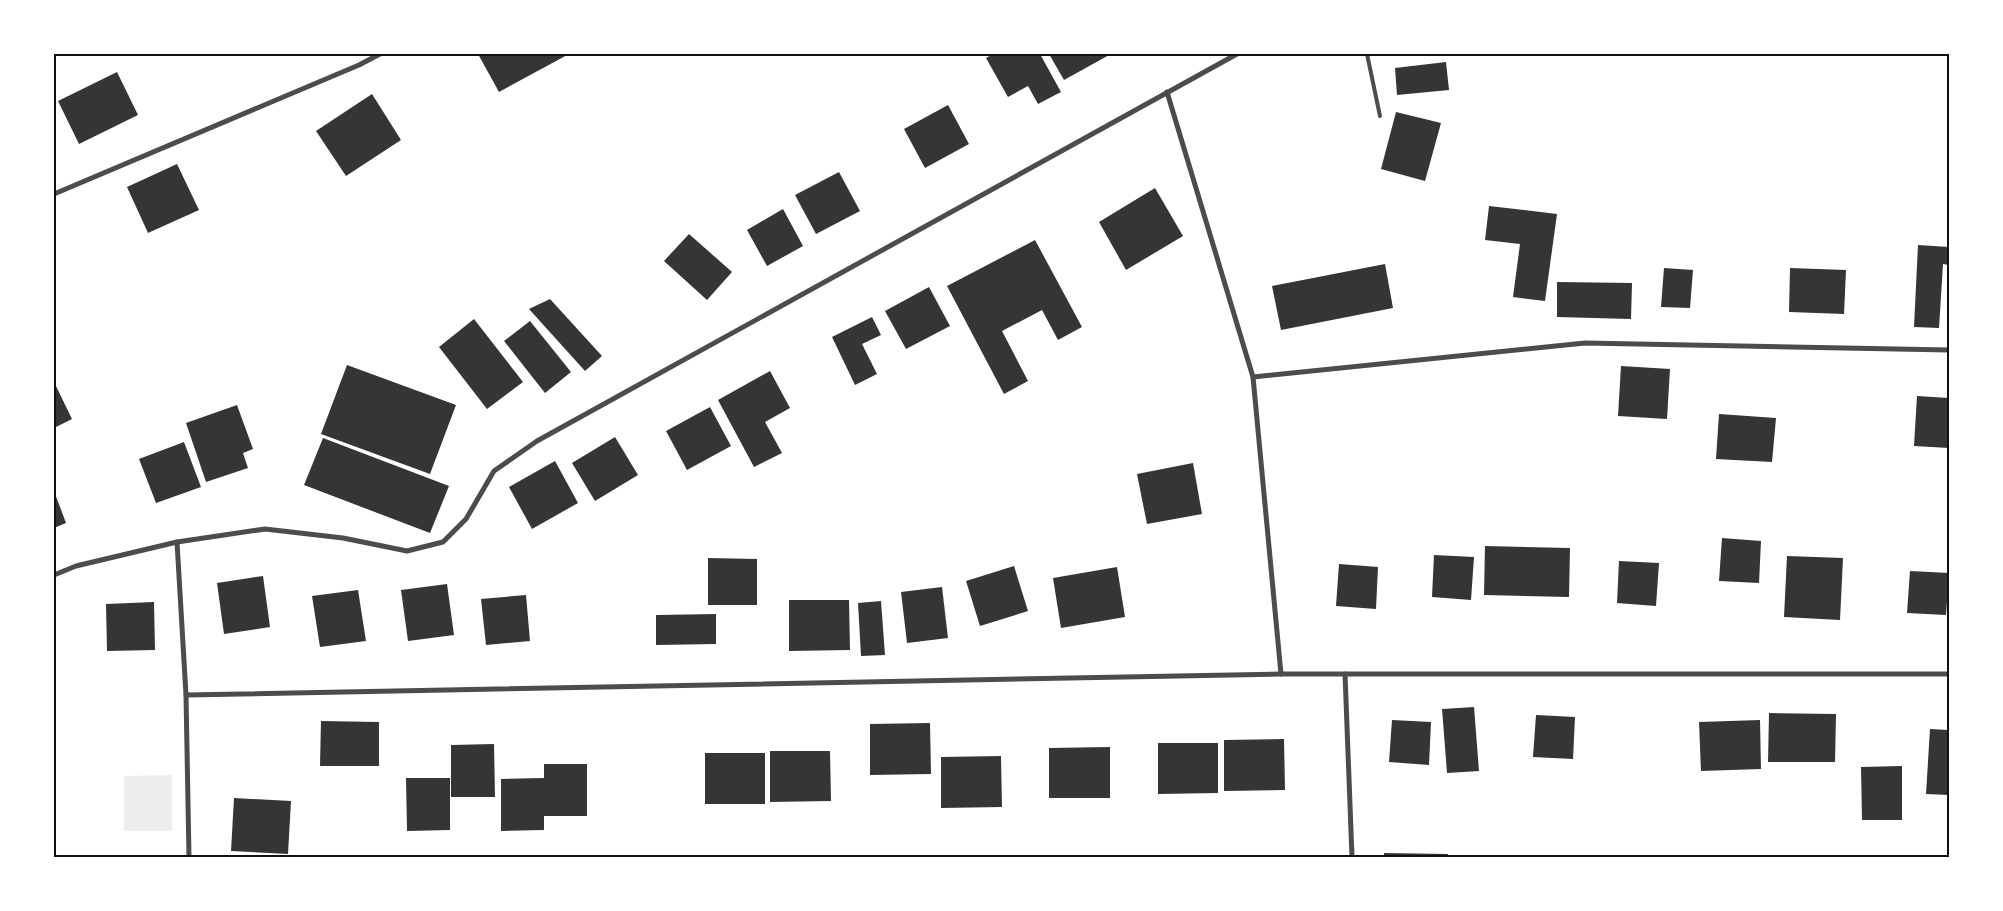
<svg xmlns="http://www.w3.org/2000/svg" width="2003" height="911" font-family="Roboto,sans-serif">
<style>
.green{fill:#eee}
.building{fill:#353535}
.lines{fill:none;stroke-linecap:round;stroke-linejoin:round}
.service{stroke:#4c4c4c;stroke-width:4}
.minor{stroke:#4c4c4c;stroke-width:5}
.neatline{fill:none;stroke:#111;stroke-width:2}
</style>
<rect width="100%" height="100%" fill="#fff"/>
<path class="green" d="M172,775V831H124V776Z"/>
<g class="building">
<path d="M478,54H569L499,92Z"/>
<path d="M993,54H1040L1061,92L1038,104L1028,86L1008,97L986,58Z"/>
<path d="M1049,54H1111L1064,80Z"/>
<path d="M1446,62L1449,90L1397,95L1395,68Z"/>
<path d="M117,72L138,115L79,144L58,101Z"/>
<path d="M372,94L401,140L346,176L316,131Z"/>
<path d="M948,105L969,144L925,168L904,129Z"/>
<path d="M1396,112L1441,123L1425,181L1381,169Z"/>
<path d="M177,164L199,210L148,233L127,187Z"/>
<path d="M839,172L860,211L816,234L795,195Z"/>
<path d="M1155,188L1183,236L1126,270L1099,222Z"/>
<path d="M1489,206L1557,214L1545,301L1513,297L1520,244L1485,240Z"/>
<path d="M783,209L803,246L767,266L747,230Z"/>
<path d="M689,234L732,272L707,300L664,261Z"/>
<path d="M1035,240L1082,327L1058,340L1042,310L1002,331L1028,381L1004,394L947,286Z"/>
<path d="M1918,245L1949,247V265L1943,264L1939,328L1914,327Z"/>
<path d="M1385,264L1393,308L1281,330L1272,286Z"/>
<path d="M1664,268L1693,270L1690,308L1661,307Z"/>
<path d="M1790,268L1846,270L1844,314L1789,312Z"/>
<path d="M1557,282L1632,283L1631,319L1557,317Z"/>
<path d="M929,287L950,326L906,349L885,311Z"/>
<path d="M550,299L602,356L585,371L529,309Z"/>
<path d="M872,317L881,335L862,344L877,374L855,385L832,337Z"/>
<path d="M474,319L523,382L487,409L439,347Z"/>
<path d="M530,321L571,372L545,393L504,341Z"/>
<path d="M347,365L456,405L430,474L321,434Z"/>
<path d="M1621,366L1670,369L1667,419L1618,416Z"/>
<path d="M770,371L790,408L765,422L782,453L754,467L718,400Z"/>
<path d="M54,382L72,419L54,428Z"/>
<path d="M1917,396L1949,398V448L1914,446Z"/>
<path d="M237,405L253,449L243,453L248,468L206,482L186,423Z"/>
<path d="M710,407L731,446L687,470L666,431Z"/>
<path d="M1719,414L1776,418L1772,462L1716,459Z"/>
<path d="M615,437L638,475L595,501L572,463Z"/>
<path d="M323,438L449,486L430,533L304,485Z"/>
<path d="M184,442L201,487L156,503L139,459Z"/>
<path d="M555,461L578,503L532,529L509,487Z"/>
<path d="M1193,463L1202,514L1147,524L1137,474Z"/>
<path d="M54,491L66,523L54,528Z"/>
<path d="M1722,538L1761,541L1759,583L1719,581Z"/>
<path d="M1485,546L1570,548L1569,597L1484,595Z"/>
<path d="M1434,555L1474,557L1471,600L1432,597Z"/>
<path d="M1787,556L1843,558L1840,620L1784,617Z"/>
<path d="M708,558L757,559V605H708Z"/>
<path d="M1619,561L1659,563L1656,606L1617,603Z"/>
<path d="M1339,564L1378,567L1376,609L1336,606Z"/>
<path d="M1014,566L1028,611L980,626L966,581Z"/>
<path d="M1117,567L1125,617L1061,628L1053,578Z"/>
<path d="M1910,571L1949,573L1946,615L1907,613Z"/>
<path d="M263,576L270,627L224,634L217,583Z"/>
<path d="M447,584L454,635L408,641L401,590Z"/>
<path d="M942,587L948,638L907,643L901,592Z"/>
<path d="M358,590L366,641L320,647L312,596Z"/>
<path d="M526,595L530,641L486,645L481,599Z"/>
<path d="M789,600H849L850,650L789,651Z"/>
<path d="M881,601L885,655L861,656L858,603Z"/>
<path d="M154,602L155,650L107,651L106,604Z"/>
<path d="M716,614V644L656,645V615Z"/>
<path d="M1474,707L1479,771L1447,773L1442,709Z"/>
<path d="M1769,713L1836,714L1835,762H1768Z"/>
<path d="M1536,715L1575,717L1573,759L1533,757Z"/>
<path d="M1392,720L1431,722L1429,765L1389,762Z"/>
<path d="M1760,720L1761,769L1701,771L1699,722Z"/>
<path d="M321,721L379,722V766H320Z"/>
<path d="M930,723L931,774L870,775V724Z"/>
<path d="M1930,729L1949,730V795L1926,794Z"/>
<path d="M1284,739L1285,790L1224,791V740Z"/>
<path d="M1158,743H1218V793L1158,794Z"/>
<path d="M494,744L495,797H451V745Z"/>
<path d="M1110,747V798H1049V748Z"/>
<path d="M770,751H830L831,801L770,802Z"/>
<rect x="705" y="753" width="60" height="51"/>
<path d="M1001,756L1002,807L941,808V757Z"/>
<path d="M544,764H587V816H544V830L501,831V779L544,778Z"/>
<path d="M1902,766V820H1862L1861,767Z"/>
<path d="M406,778H450V830L407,831Z"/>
<path d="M234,798L291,801L288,854L231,851Z"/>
<path d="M1384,853L1448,854V857H1384Z"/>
</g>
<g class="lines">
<path class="service" d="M1367,54L1380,116"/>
<g class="minor">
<path d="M1167,92L1253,377L1281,674"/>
<path d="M54,194L359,65L380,54"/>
<path d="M1253,377L1585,343L1949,350"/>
<path d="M177,542L186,695L189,857"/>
<path d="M54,575L76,566L177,542L265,529L343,538L407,551L443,542L466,519L494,471L537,441L1237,54"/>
<path d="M1345,674L1352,857"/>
<path d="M186,695L1281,674H1949"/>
</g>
</g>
<rect width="2003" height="911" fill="none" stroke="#ffffff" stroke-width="110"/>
<rect x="55" y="55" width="1893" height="801" class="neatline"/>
</svg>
